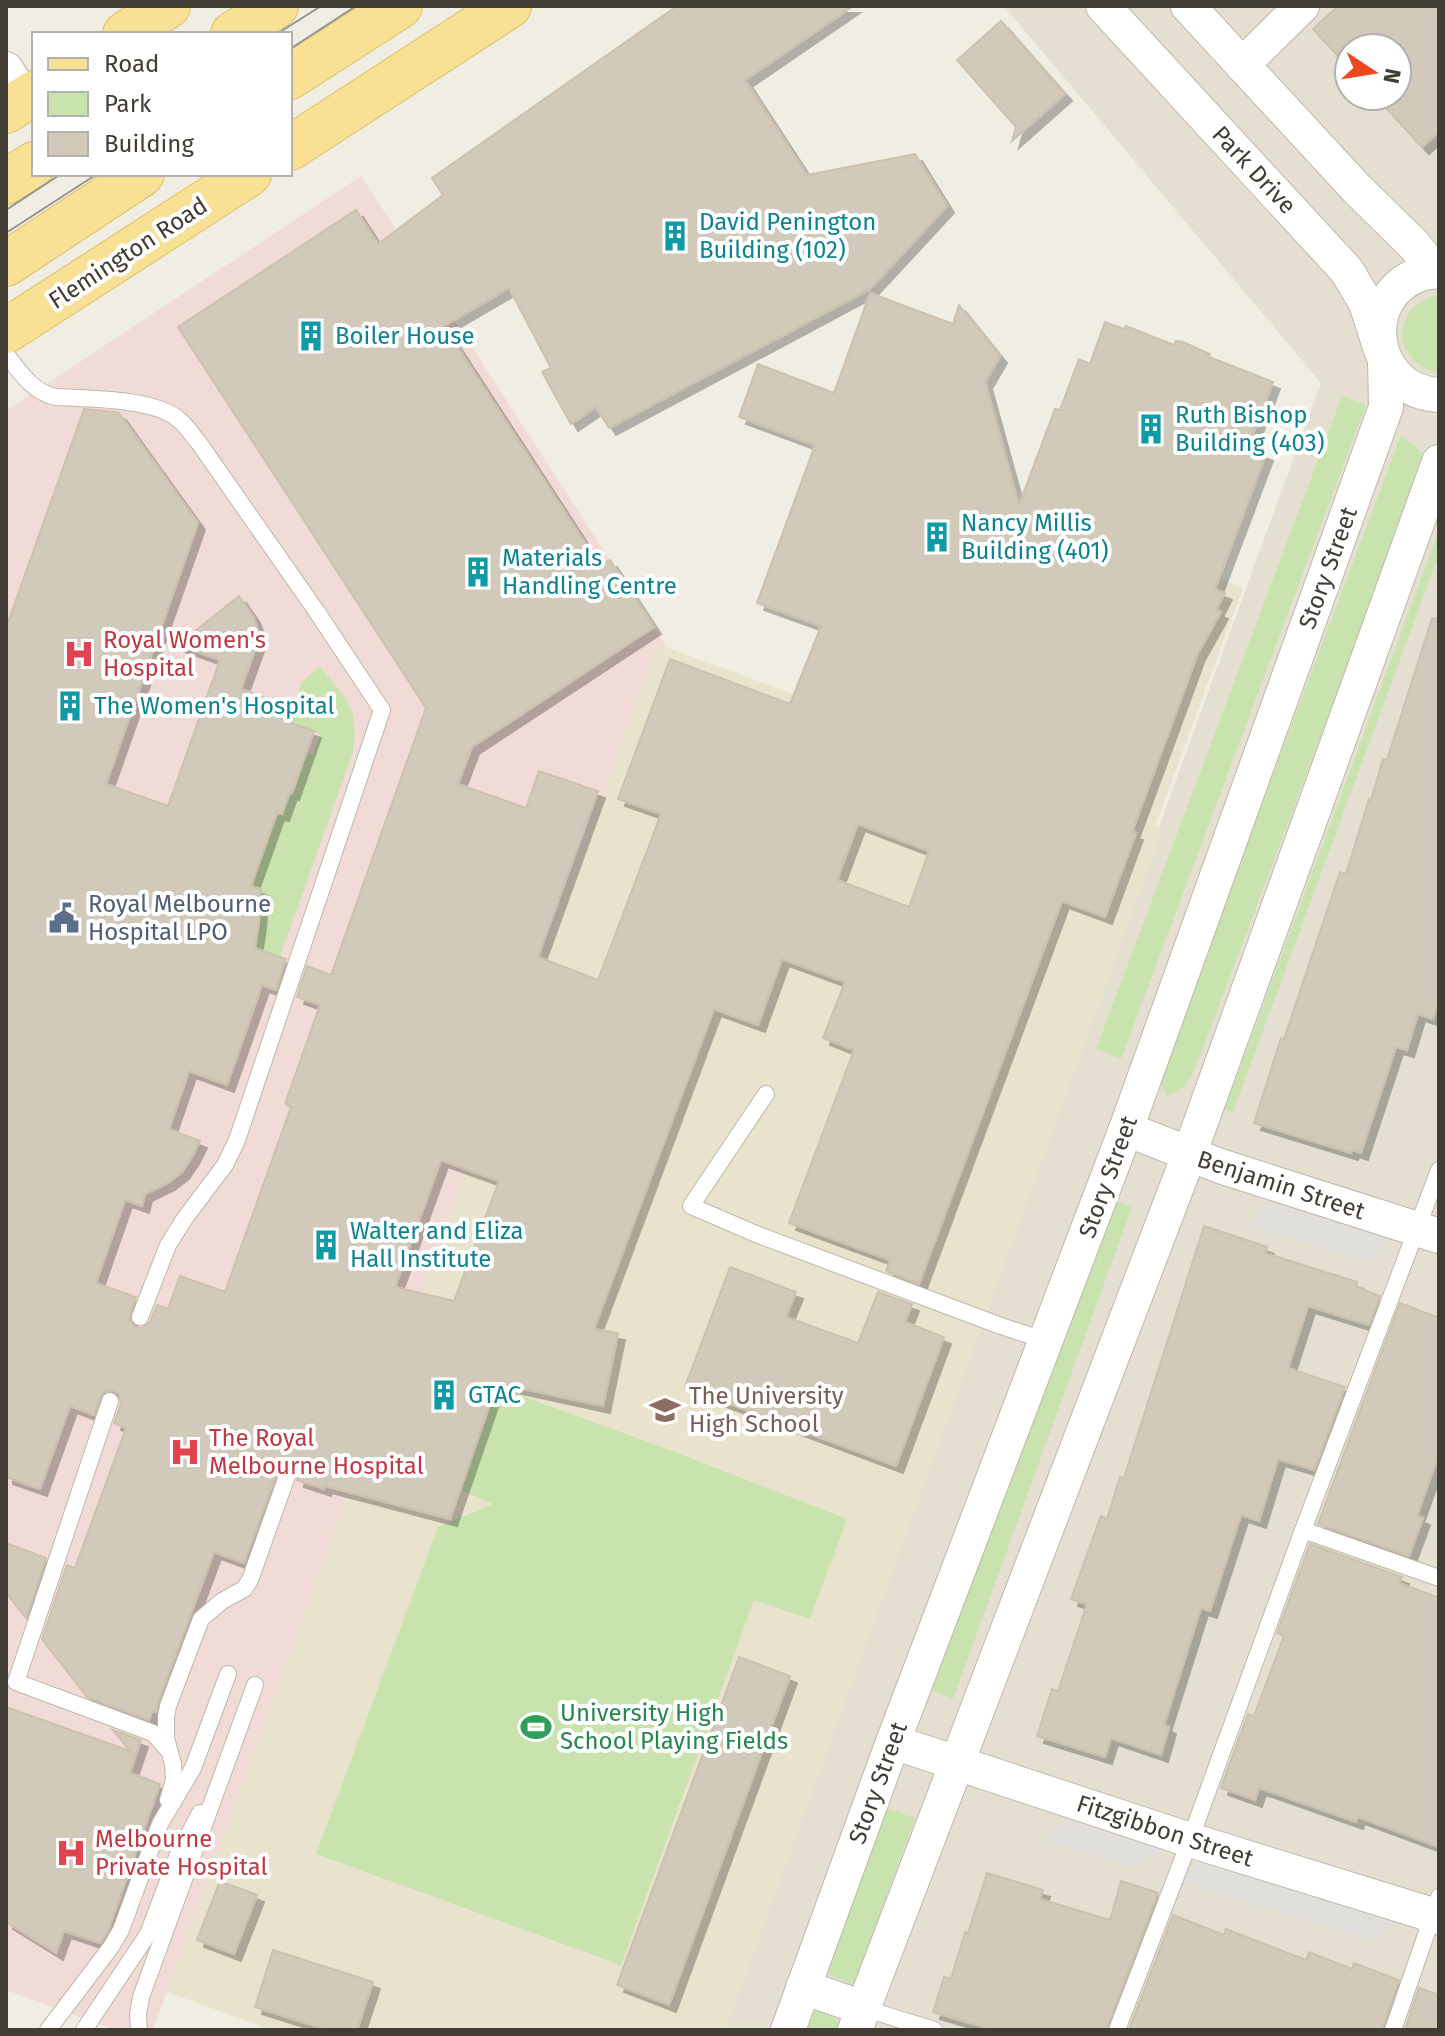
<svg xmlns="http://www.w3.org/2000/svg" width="1445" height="2036" font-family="'Fira Sans',sans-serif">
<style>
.residential{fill:#e4dfd1;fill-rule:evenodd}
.education{fill:#e9e3cd}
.medical{fill:#f1dbd6}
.green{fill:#c8e3ad}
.parking{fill:#e1dfdb}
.building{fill:#d1c9b9;stroke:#ccc1ad;stroke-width:2;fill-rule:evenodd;filter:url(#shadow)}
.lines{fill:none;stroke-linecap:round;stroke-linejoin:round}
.lane-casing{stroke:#beb8a9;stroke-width:18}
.street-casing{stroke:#beb8a9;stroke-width:36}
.primary-casing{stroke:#dcbf65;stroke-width:46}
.lane{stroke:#fff;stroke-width:16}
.street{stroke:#fff;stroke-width:34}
.primary{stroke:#f8e194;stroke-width:44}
.tram{stroke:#939393;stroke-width:2}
.labels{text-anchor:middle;stroke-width:8;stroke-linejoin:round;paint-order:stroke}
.street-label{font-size:24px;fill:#423d34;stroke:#fff}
.culture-label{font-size:24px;fill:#0d838f;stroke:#fff;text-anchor:start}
.health-label{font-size:24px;fill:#be3a42;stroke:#fff;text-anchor:start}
.service-label{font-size:24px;fill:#4e5e75;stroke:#fff;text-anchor:start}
.education-label{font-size:24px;fill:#785e54;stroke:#fff;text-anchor:start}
.leisure-label{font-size:24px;fill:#27864d;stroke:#fff;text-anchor:start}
</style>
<defs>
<filter id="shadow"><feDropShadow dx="7" dy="7" stdDeviation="0" flood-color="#0004"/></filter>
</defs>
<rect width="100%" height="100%" fill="#f0ede3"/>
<path class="residential" d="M1004,6H1439V2030H720L1321,383ZM1349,48H1397V96H1349Z"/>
<path class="education" d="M1089,531L1243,588L1155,826L1163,829L726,2030H272L167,1992L657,644L1000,770Z"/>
<path class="medical" d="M361,176L667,648L657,645L153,2030H116L6,1990V411Z"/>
<g class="green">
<path d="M1433,296H1439V373C1393,363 1389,311 1433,296Z"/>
<path d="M1342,396L1366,405L1121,1059L1096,1049Z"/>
<path d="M1401,435L1426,456L1202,1051C1194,1069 1189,1091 1167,1096L1161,1084L1174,1037Z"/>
<path d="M1439,530V554L1233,1112L1225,1109Z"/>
<path d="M320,667C348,700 359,706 353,752L280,957L255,948L251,886L277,813L282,814L287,802L285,790L292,792L307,752L313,754L320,734L288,722L302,682Z"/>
<path d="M1111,1199L1132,1207L953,1699L932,1691Z"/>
<path d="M498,1387L675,1452L847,1519L810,1619L754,1600L621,1965L316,1854L438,1527L493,1504L462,1491Z"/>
<path d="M887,1808L915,1818L854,1984L827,1974Z"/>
<path d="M818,2010C829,2015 839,2016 838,2030H802L807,2018Z"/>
</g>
<g class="parking">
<path d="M1269,1203L1392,1239L1366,1261L1248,1225Z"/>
<path d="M1067,1821L1162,1849L1135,1868L1040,1839Z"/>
<path d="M1202,1861L1397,1920L1370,1940L1175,1880Z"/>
</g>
<g class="building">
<path d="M677,6H853L745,80L807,175L915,154L947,206L870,289L609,428L596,407L571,424L542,372L551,368L509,288L444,326L600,566L610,560L654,627L472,747L458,784L526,808L539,771L598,791L538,957L598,980L661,814L618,799L670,659L790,704L821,626L757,603L815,445L739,417L758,364L834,393L870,293L953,324L959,305L1000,356L985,382L1019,505L1055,409L1060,410L1079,359L1090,364L1105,322L1124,329L1126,326L1174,345L1176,341L1183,342L1210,354L1209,357L1273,382L1248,447L1266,454L1215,589L1225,593L1216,610L1221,612L1198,653L1132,832L1136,833L1105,917L1062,901L919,1284L886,1271L890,1260L789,1223L854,1050L823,1038L845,982L782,959L758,1025L714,1009L594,1329L618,1333L603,1406L497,1383L450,1519L325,1486L324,1489L297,1480L298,1473L291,1466L286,1465L281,1467L277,1472L244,1563L214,1552L158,1702L156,1712L152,1711L149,1720L87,1697L42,1639L67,1565L75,1568L126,1428L114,1423L121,1404L119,1394L113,1390L103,1392L100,1398L94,1415L70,1406L40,1489L6,1477V628L84,409L116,412L119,413L198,523L106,784L168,806L220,660L178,645L239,596L253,616L260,636L241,689L288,706L283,720L314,731L292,793L290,792L282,814L277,813L251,886L261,889L259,922L255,948L286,959L276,990L262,985L227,1085L189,1071L169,1129L200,1141L192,1157L182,1172L168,1183L145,1194L142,1206L125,1200L96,1283L136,1297L130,1313L129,1319L135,1327L142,1328L150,1322L157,1305L168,1309L180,1276L225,1292L291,1107L285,1104L320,1005L297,997L307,966L331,975L426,708L178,327L356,210L378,244L443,195L432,178ZM858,824L929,851L909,907L837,880ZM441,1160L499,1181L454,1301L395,1287Z"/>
<path d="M1338,6H1439V132L1422,147L1375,96H1397V48H1349V68L1313,29Z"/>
<path d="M1001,21L1065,94L1012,141L1016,127L957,60Z"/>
<path d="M1432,618L1439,619V998L1433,1019L1418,1014L1407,1050L1396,1047L1361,1153L1352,1150L1351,1153L1254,1123L1281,1038L1284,1039L1340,872L1346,874L1369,799L1371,800L1383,759L1387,760Z"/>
<path d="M1204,1226L1267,1247L1265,1253L1357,1282L1356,1287L1380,1296L1369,1325L1308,1306L1288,1368L1345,1387L1314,1470L1278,1459L1259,1521L1241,1515L1210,1611L1201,1608L1164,1725L1169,1727L1161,1755L1111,1738L1105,1757L1037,1736L1052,1689L1058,1691L1087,1604L1071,1599L1101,1516L1107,1519L1120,1477L1124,1478Z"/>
<path d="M730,1267L796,1292L786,1317L858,1343L878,1292L912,1304L905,1322L944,1337L896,1466L685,1387Z"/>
<path d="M1400,1303L1439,1318V1454L1417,1516L1423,1518L1409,1556L1318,1524Z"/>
<path d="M6,1543L46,1558L26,1618L6,1593Z"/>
<path d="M1310,1544L1402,1577L1399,1583L1439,1598V1847L1358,1817L1356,1822L1259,1788L1255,1800L1221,1788L1248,1714L1254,1716L1284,1636L1277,1633Z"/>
<path d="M739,1657L790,1676L669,2005L617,1985Z"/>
<path d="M6,1707L130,1751L113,1730L141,1740L130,1773L160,1784L108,1931L100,1943L64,1931L56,1953L6,1922Z"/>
<path d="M987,1873L1043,1890L1040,1899L1110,1920L1121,1881L1158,1893L1106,2030H993L933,2012L944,1977L951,1979L965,1932L968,1933Z"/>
<path d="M220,1881L257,1895L234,1954L197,1940Z"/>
<path d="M1173,1915L1224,1935L1226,1929L1306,1960L1309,1952L1352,1969L1354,1963L1399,1980L1382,2030H1129Z"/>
<path d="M273,1950L373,1982L357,2030H328L255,2007Z"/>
<path d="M1419,1988L1439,1995V2030H1405Z"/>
</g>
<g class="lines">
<g class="lane-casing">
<g id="lane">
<path d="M6,354C19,371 33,393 56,397C88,399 153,398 178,419C186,425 192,435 199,443L317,612L382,710L237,1140L225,1165L185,1218L168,1245L140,1317"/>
<path d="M766,1094L691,1206L756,1234L1001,1326L1047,1341"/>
<path d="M110,1401L16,1682L153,1733L169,1751"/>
<path d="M1303,1530L1439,1578"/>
<path d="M168,1800L174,1780L173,1764L166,1738V1717L168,1706L201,1619L222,1601L244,1589L250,1580L287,1476"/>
<path d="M863,2008L934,2030"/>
<path d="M48,2030L111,1947L121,1930L160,1824L193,1768L228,1674"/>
<path d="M84,2030L148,1934L177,1857L200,1813"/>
<path d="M139,2030L138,2014L141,1997L255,1685"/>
<path d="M1117,2030L1190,1840L1303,1530L1439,1170"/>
<path d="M1393,2030L1439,1897"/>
</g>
</g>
<g class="street-casing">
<g id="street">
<path d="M1103,6L1347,271L1366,303L1381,350"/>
<path d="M1188,6L1357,189L1414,245L1435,271"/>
<path d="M1242,65L1302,6"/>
<path d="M6,69L25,99"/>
<path d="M1439,271C1433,272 1426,272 1420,274C1356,297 1371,392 1439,395"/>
<path d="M1126,1129L1220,1166L1439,1236"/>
<path d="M893,1742L1190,1840L1439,1917"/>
<path d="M803,1987L863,2008"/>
<path d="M788,2030L893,1742L1126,1129L1386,407L1385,360"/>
<path d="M855,2030L1189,1155L1439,462"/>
</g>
</g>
<g class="primary-casing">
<g id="primary">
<path d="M125,34L168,6"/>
<path d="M233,34L276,6"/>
<path d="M290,77L400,6"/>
<path d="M6,111L34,93"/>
<path d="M290,148L509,6"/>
<path d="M6,182L34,164"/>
<path d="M6,264L142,174"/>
<path d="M6,331L249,174"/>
</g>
</g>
<use href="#lane" class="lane"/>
<use href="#street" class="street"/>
<use href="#primary" class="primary"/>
<g class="tram">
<path d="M277,34L321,6"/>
<path d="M290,49L356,6"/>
<path d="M6,210L61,174"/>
<path d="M6,233L97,174"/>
</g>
</g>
<defs>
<g id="building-bare" transform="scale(2.4)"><path d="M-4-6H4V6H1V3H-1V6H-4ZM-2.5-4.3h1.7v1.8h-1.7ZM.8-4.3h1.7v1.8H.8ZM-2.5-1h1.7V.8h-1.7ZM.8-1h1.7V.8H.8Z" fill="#0f9aa8" stroke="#fff" stroke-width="2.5" paint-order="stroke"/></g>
<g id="hospital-bare" transform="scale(2.4)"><path d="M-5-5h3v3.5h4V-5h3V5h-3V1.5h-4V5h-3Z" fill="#e0444e" stroke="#fff" stroke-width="2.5" paint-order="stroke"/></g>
<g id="civic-bare" transform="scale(2.4)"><path d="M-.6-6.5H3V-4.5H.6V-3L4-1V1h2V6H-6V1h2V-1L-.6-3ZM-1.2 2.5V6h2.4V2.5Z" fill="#5c6f8a" stroke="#fff" stroke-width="2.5" paint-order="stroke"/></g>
<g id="school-bare" transform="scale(2.4)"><path d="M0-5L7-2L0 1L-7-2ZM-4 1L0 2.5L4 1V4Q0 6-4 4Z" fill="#8d6e63" stroke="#fff" stroke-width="2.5" paint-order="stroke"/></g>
<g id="stadium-bare" transform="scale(2.4)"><path d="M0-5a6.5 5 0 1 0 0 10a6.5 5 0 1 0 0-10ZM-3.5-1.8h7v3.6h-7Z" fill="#2e9e5b" stroke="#fff" stroke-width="2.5" paint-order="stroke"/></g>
</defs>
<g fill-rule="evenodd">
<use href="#building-bare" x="675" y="236"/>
<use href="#building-bare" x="311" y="336"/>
<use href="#building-bare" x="1151" y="429"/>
<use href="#building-bare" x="937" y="537"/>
<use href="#building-bare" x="478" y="572"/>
<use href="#hospital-bare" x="79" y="654"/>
<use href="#building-bare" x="70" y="706"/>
<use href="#civic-bare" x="64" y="918"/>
<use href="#building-bare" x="326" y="1245"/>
<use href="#building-bare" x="444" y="1395"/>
<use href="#school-bare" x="665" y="1410"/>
<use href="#hospital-bare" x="185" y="1452"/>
<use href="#stadium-bare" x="536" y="1727"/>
<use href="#hospital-bare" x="71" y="1853"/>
</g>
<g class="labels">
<g class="street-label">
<text transform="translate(1254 170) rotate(47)" y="8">Park Drive</text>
<text transform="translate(128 253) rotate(-33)" y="8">Flemington Road</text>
<text transform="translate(1328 568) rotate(-70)" y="8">Story Street</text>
<text transform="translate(1108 1177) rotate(-70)" y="8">Story Street</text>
<text transform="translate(1281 1185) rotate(18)" y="8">Benjamin Street</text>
<text transform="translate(878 1783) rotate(-70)" y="8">Story Street</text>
<text transform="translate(1165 1831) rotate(18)" y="8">Fitzgibbon Street</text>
</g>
<g class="culture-label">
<text x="699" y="230">David Penington<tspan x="699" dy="28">Building (102)</tspan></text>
<text x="335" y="344">Boiler House</text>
<text x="1175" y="423">Ruth Bishop<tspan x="1175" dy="28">Building (403)</tspan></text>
<text x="961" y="531">Nancy Millis<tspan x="961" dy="28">Building (401)</tspan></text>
<text x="502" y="566">Materials<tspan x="502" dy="28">Handling Centre</tspan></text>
<text x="94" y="714">The Women's Hospital</text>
<text x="350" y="1239">Walter and Eliza<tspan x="350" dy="28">Hall Institute</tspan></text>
<text x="468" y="1403">GTAC</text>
</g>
<g class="health-label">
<text x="103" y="648">Royal Women's<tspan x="103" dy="28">Hospital</tspan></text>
<text x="209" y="1446">The Royal<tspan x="209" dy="28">Melbourne Hospital</tspan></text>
<text x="95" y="1847">Melbourne<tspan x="95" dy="28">Private Hospital</tspan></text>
</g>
<g class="service-label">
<text x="88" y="912">Royal Melbourne<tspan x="88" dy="28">Hospital LPO</tspan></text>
</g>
<g class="education-label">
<text x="689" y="1404">The University<tspan x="689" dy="28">High School</tspan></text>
</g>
<g class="leisure-label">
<text x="560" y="1721">University High<tspan x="560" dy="28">School Playing Fields</tspan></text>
</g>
</g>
<rect width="1445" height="2036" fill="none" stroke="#423d34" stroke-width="16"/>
<rect x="32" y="32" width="260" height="144" fill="#ffffff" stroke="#b3b1ae" stroke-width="2"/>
<rect x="48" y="58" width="40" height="12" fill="#f8e194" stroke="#b3b1ae" stroke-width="2"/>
<text x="104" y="72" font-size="24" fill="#423d34">Road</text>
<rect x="48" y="92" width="40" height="24" fill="#c8e3ad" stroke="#b3b1ae" stroke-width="2"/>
<text x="104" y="112" font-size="24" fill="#423d34">Park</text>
<rect x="48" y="132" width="40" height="24" fill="#d1c9b9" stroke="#b3b1ae" stroke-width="2"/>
<text x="104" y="152" font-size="24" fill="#423d34">Building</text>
<g transform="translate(1373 72) rotate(102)"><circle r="38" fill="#ffffff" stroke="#b3b1ae" stroke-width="2"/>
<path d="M0-6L14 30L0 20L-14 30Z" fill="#ee471c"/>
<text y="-12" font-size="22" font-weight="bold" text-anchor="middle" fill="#423d34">N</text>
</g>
</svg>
